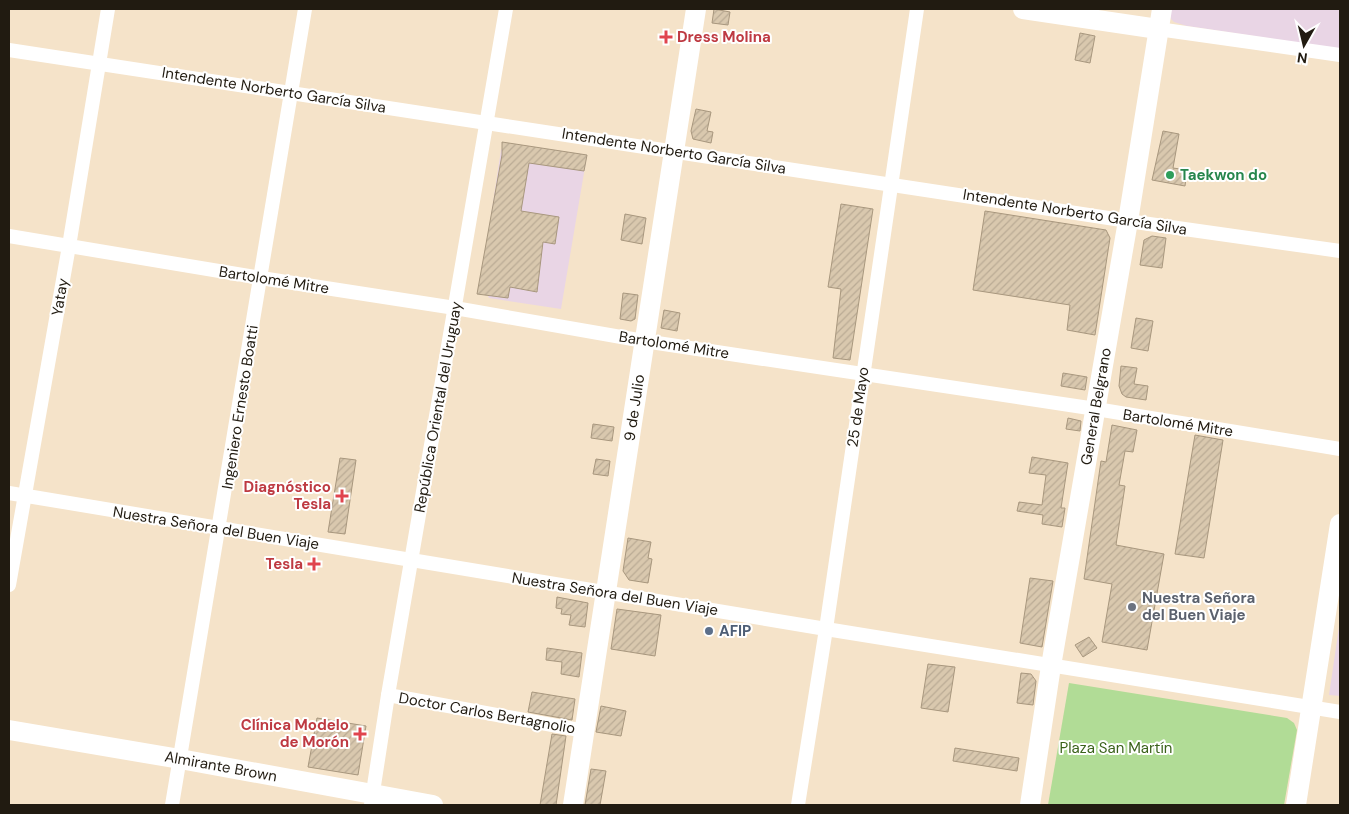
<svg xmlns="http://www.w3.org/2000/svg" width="1349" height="814" font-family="'DM Sans',sans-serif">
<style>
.education{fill:#e9d5e5}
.green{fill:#b1dc96}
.building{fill:url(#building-hatch);stroke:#a8977e}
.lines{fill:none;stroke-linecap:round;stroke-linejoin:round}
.street{stroke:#fff;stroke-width:14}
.secondary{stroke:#fff;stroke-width:20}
.health-dot{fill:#e0444e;stroke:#fff;stroke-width:2}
.leisure-dot{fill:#2e9e5b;stroke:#fff;stroke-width:2}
.worship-dot{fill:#6b7280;stroke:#fff;stroke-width:2}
.service-dot{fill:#5c6f8a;stroke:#fff;stroke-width:2}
.labels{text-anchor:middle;stroke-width:4;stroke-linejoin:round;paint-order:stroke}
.health-label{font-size:15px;font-weight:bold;fill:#be3a42;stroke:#fff;text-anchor:end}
.street-label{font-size:15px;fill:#211b11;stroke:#fff}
.leisure-label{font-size:15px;font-weight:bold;fill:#27864d;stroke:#fff;text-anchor:start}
.worship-label{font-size:15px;font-weight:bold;fill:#5b616d;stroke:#fff;text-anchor:start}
.service-label{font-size:15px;font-weight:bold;fill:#4e5e75;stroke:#fff;text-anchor:start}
.park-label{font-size:15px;fill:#3a621a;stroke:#fff}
</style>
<defs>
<pattern id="building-hatch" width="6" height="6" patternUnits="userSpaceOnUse" patternTransform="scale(1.25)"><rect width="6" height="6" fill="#d9c8ae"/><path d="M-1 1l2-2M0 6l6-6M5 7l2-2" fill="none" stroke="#baab95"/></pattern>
</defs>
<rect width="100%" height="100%" fill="#f5e3c9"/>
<g class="education">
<path d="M1171,9H1340V49L1187,26L1174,22L1171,19Z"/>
<path d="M507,144L587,155L561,309L489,298L481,282L501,150Z"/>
<path d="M1340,620V696L1329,695Z"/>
</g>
<path class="green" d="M1069,683L1287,718L1294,723L1297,730L1284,805H1048Z"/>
<g class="building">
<path d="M714,9L730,12L728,25L712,23Z"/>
<path d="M1080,33L1095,36L1090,63L1075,60Z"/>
<path d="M696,109L711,112L707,131L713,132L711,143L693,139L691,131Z"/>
<path d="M1163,131L1179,134L1173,168L1187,170L1185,186L1152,180Z"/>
<path d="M502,142L587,155L584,171L529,163L521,211L559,217L555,244L543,242L537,292L510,287L508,298L477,294L502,155Z"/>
<path d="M841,204L873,209L850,360L833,358L841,289L828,287Z"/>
<path d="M985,211L1106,230L1110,238L1095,335L1067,330L1070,305L973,290Z"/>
<path d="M625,214L646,218L642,244L621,240Z"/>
<path d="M1152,236L1166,238L1162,268L1140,265L1144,240Z"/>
<path d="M623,293L638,295L635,319L631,321L620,319Z"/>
<path d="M664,310L680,313L677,331L661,328Z"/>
<path d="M1136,318L1153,321L1148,351L1131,348Z"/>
<path d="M1121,366L1137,368L1134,384L1148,386L1146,400L1126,397L1122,394L1119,386Z"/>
<path d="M1063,373L1087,377L1085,390L1061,386Z"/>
<path d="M1068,418L1081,421L1080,431L1066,429Z"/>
<path d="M593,424L614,427L612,441L591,438Z"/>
<path d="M1112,425L1137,430L1133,452L1125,451L1119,485L1125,486L1116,545L1164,554L1147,650L1102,642L1112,584L1084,579L1101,461L1106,462Z"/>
<path d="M1195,435L1223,440L1204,558L1175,554Z"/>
<path d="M1032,457L1068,463L1061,508H1065L1062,527L1042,524L1043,515L1017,511L1019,502L1042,505L1046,475L1029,473Z"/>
<path d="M340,458L356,460L345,534L328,532Z"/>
<path d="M596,459L610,461L608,476L593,474Z"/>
<path d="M628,538L651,542L648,558L652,559L648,583L629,580L623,571Z"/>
<path d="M1030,578L1053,581L1042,647L1020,643Z"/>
<path d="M557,597L588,603L585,627L569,625L571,615L561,614L562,609L556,608Z"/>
<path d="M617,609L661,615L655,656L611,649Z"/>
<path d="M1089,637L1097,648L1083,657L1075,645Z"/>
<path d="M547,648L582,653L579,677L561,674L562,662L546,660Z"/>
<path d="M928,664L955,667L948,712L921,708Z"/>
<path d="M1021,673L1031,674L1036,681L1033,705L1017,703Z"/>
<path d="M532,692L575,699L572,720L528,712Z"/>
<path d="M601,706L626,711L621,736L596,732Z"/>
<path d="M317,718L366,726L358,775L308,767Z"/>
<path d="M552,734L566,736L556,805H540Z"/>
<path d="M955,748L1019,758L1017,771L953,761Z"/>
<path d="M591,769L606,771L600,805H585Z"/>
</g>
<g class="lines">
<g class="street">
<path d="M1158,29L1340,55"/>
<path d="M9,50L1128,221L1340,251"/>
<path d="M9,236L261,278L455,308L644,341L1096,409L1340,449"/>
<path d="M9,493L826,629L1340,712"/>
<path d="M9,585L69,246L108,9"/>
<path d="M388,695L585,731"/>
<path d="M172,805L305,9"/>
<path d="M371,805L388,695L506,9"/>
<path d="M798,805L826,629L917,9"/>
</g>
<g class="secondary">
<path d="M1023,9L1158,29"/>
<path id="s1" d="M9,730L180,759L433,805"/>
<path id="s2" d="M573,805L696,9"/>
<path id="s3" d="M1030,805L1051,666L1128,221L1162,9"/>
<path d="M1296,805L1340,524"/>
</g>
</g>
<g class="health-dot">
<path d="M663.5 29.5h5v5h5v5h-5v5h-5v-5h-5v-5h5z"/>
<path d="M339.5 488.5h5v5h5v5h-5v5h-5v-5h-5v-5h5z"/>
<path d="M311.5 556.5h5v5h5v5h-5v5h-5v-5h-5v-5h5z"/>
<path d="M357.5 726.5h5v5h5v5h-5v5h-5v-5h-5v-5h5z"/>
</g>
<circle class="leisure-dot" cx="1170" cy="175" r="5"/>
<circle class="worship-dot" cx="1132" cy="607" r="5"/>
<circle class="service-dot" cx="709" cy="631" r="5"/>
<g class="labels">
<g class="health-label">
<text x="677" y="42" text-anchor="start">Dress Molina</text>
<text x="331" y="492">Diagnóstico<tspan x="331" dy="17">Tesla</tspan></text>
<text x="303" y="569">Tesla</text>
<text x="349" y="730">Clínica Modelo<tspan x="349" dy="17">de Morón</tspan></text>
</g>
<g class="street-label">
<text transform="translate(274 90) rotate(9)" y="5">Intendente Norberto García Silva</text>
<text transform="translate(674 151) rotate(9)" y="5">Intendente Norberto García Silva</text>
<text transform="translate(1075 212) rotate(9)" y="5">Intendente Norberto García Silva</text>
<text transform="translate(274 280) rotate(9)" y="5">Bartolomé Mitre</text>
<text transform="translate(60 297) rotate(-80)" y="5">Yatay</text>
<text transform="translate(674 345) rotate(9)" y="5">Bartolomé Mitre</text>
<text transform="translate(240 407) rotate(-81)" y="5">Ingeniero Ernesto Boatti</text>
<text transform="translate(438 407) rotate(-80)" y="5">República Oriental del Uruguay</text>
<text dy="5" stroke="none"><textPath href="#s2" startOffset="402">9 de Julio</textPath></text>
<text transform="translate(858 407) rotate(-82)" y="5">25 de Mayo</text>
<text dy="5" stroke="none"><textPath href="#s3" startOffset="404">General Belgrano</textPath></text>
<text transform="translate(1178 423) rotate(9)" y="5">Bartolomé Mitre</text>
<text transform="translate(216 528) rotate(9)" y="5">Nuestra Señora del Buen Viaje</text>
<text transform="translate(615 594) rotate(9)" y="5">Nuestra Señora del Buen Viaje</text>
<text transform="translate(487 713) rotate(10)" y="5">Doctor Carlos Bertagnolio</text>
<text dy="5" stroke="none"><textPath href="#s1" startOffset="215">Almirante Brown</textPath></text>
</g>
<g class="leisure-label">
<text x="1180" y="180">Taekwon do</text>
</g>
<g class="worship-label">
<text x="1142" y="603">Nuestra Señora<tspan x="1142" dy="17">del Buen Viaje</tspan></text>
</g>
<g class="service-label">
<text x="719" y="636">AFIP</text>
</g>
<g class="park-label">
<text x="1116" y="753">Plaza San Martín</text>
</g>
</g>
<rect width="1349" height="814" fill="none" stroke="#211b11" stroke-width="20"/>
<g transform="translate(1304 45) rotate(188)" stroke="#ffffff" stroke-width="4" paint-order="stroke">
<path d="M0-4L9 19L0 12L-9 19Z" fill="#211b11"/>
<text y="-8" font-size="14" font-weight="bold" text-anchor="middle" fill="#211b11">N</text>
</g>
</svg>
